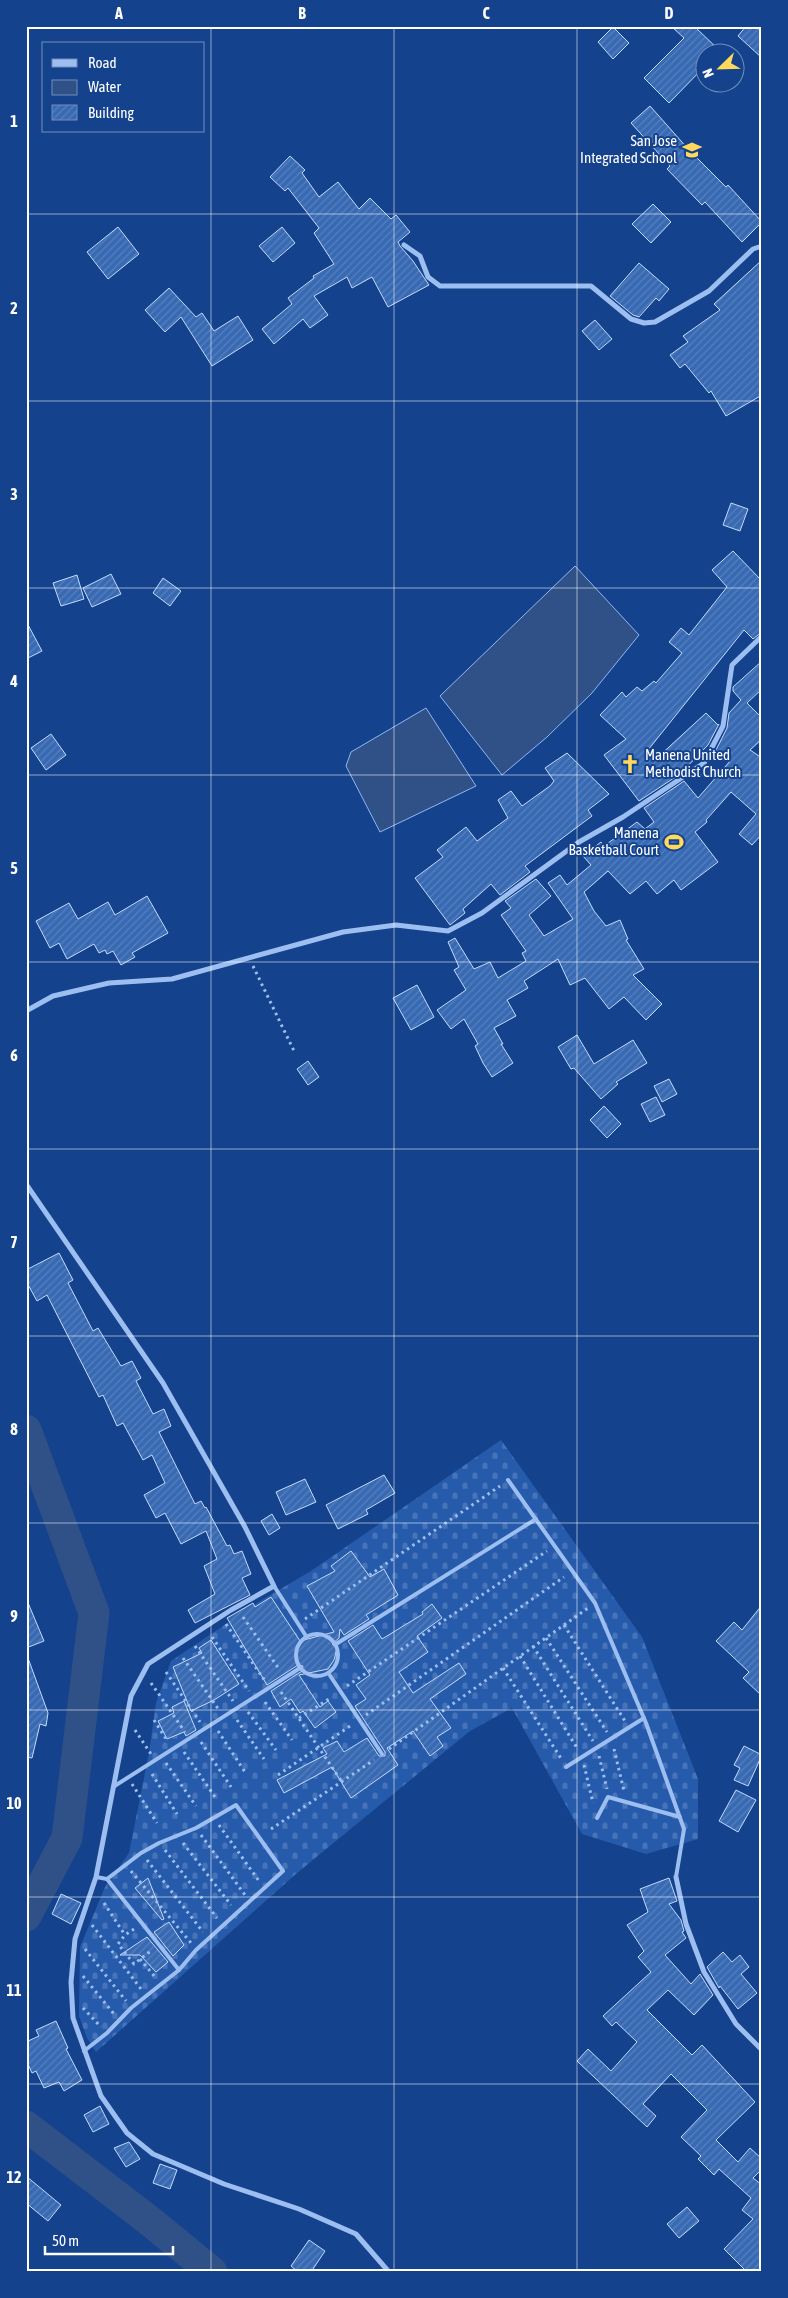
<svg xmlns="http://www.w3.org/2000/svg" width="788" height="2298" font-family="'Asap Condensed',sans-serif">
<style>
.cemetery{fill:url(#cemetery-stones)}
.water{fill:#2f5188;stroke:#8fb8f3}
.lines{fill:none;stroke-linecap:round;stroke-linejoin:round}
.river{stroke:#2f5188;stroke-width:31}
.building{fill:url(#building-hatch);stroke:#c4dafc}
.path{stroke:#9dbef0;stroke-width:3;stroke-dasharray:2.5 4;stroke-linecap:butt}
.service{stroke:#9dbef0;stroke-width:4}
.minor{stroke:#9dbef0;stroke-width:5}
.grid{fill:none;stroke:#fff;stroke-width:1;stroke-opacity:0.55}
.labels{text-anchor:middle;stroke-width:4;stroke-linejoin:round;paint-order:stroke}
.poi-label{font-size:15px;fill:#fff;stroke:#14428c;text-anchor:end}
.neatline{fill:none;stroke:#fff;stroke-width:2}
.grid-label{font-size:16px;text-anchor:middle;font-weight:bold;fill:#fff}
</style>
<defs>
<pattern id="cemetery-stones" width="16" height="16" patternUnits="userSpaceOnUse" patternTransform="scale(1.25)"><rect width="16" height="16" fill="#265bab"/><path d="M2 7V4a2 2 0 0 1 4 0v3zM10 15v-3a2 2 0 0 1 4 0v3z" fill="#4774b8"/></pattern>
<pattern id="building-hatch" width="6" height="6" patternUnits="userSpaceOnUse" patternTransform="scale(1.25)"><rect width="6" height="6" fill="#3869b3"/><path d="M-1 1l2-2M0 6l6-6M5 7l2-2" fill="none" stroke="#5680be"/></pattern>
</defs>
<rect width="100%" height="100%" fill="#14428c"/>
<path class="cemetery" d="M501,1440L642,1637L698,1779V1839L646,1854L582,1834L512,1708L470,1731L297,1873L96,2052L87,2038L79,2016L80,1947L105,1887L129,1853L149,1753L156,1703L171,1661L260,1601L311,1571Z"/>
<g class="water">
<path d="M575,566L639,635L592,693L547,737L502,775L440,696Z"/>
<path d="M426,708L476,786L380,832L346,766L351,752Z"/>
</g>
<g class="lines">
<g class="river">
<path d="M26,1430L94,1613L67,1838L26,1916"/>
<path d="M26,2126L151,2222L212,2272"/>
</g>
</g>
<g class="building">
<path d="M671,26H694L721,52H706V65L669,103L644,78L684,38Z"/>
<path d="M746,26H762V58L738,36Z"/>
<path d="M613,27L629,43L613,59L598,42Z"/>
<path d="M650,106L689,150L726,187L728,185L762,222L742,242L705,202L702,205L667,169L670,166L631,123Z"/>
<path d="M290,156L305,170L302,173L319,197L338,182L359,209L370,198L391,219L396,215L410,232L398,242L400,246L413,261L429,285L388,307L372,277L352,288L347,277L314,296L328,315L310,328L303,319L274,344L262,329L292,304L288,298L314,278L313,276L334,264L314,233L319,228L288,188L285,191L270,177Z"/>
<path d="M653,204L671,222L651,243L632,224Z"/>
<path d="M118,227L139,254L108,279L87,252Z"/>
<path d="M282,227L295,243L273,262L259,246Z"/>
<path d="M762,260V395L726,416L711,391L709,393L685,364L680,368L670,355L688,342L683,336L720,310L714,304Z"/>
<path d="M639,263L669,289L659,301L656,298L639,317L633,315L610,296Z"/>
<path d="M169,288L196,317L202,313L214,331L238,316L253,340L212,366L181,317L165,332L145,310Z"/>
<path d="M595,320L612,339L599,350L582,331Z"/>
<path d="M731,503L748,509L740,531L723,525Z"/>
<path d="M733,551L762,581V632L753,639L744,630L648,750L657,758L706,713L718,725L719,724L708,745L680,774L639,801L604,755L626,739L600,715L622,692L626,697L637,687L642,691L654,681L656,683L682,653L669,642L681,628L689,635L727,587L712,570Z"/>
<path d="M111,574L121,594L92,607L83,588Z"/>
<path d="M77,575L84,599L61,606L53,583Z"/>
<path d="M163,578L181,591L170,606L153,593Z"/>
<path d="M26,621L42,651L26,659Z"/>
<path d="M762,661V689L747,703L762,718V739L750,750L762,758V834L752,845L739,834L756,814L731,792L706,820L707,822L695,832L718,862L681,890L674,880L657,894L646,881L630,894L608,871L584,892L594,911L606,926L620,920L628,939L626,940L644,969L633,975L662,1004L646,1020L624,997L609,1009L585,978L570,985L558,959L524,981L528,988L507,1000L516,1016L494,1028L503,1044H501L513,1063L492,1077L483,1063L475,1046L478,1044L464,1019L451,1029L437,1010L466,990L454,970L459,967L448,942L455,938L474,969L490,962L498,978L526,961L522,953L526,951L501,915L511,908L505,901L536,879L551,896L529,915L544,936L573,919L548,883L560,875L567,885L591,865L583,856L601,842L604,846L637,822L645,829L654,822L644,808L684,781L698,798L731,760L716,750L727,728L729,713L741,700L733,691V687Z"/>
<path d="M51,734L66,755L46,770L31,748Z"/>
<path d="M567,753L609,794L588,810L592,816L525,866L530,872L500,895L491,884L463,909L465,913L450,925L415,878L443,857L437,850L466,827L477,841L508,818L498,800L511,791L522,806L550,786L554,781L545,768Z"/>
<path d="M147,896L168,933L132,953L135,957L121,965L113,951L107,954L105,950L99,953L94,944L67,959L59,943L50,948L36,921L69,903L78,919L108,902L115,915Z"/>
<path d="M417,985L434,1017L411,1030L393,998Z"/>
<path d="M577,1035L594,1064L633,1040L647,1063L616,1082L618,1084L601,1099L574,1068L571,1069L558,1047Z"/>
<path d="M308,1061L319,1077L308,1085L297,1069Z"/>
<path d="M669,1079L677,1094L662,1102L654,1086Z"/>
<path d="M656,1097L665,1115L650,1122L641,1104Z"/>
<path d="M604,1106L621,1124L607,1138L590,1120Z"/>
<path d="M59,1253L73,1280L68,1283L93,1331L98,1328L121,1366L132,1361L141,1378L136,1381L153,1414L164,1409L171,1426L159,1432L195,1504L201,1501L205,1508L206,1507L227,1546L230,1545L234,1554L242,1551L251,1574L242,1578L250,1595L195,1623L188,1610L215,1594L204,1566L217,1559L206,1531L181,1544L165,1513L156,1518L144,1495L165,1483L152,1455L143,1460L123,1423L117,1426L103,1395L99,1397L47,1295L37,1301L26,1281V1270Z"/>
<path d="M384,1475L395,1493L366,1510L368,1514L338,1529L326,1505Z"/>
<path d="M305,1479L316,1502L286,1515L276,1492Z"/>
<path d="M272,1514L280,1528L269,1535L261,1521Z"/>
<path d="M351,1551L370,1577L384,1569L398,1595L366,1615L369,1619L344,1635L340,1629L339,1638L332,1644L337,1648L334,1660L328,1669L299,1675L320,1707L328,1701L336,1712L315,1728L303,1711L300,1713L291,1699L280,1707L271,1691L302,1671L303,1666L298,1665L267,1685L227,1618L253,1603L255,1607L271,1597L300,1641L334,1632L307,1586L335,1571L331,1566Z"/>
<path d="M26,1598L44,1641L26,1648Z"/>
<path d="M432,1604L442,1618L417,1636L428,1652L399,1672L413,1693L459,1663L466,1674L430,1699L451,1728L437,1737L443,1746L430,1756L413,1731L387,1748L398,1765L351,1798L332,1767L284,1793L277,1780L327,1754L323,1748L337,1741L344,1752L367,1738L379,1756H385V1752L355,1706L366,1699L356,1685L370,1675L348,1641L373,1625L382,1639L423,1614L422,1612Z"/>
<path d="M762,1605V1696L743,1678L749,1672L716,1641L734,1622L742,1630Z"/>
<path d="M211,1640L239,1684L214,1700L191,1711L173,1667L202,1653L199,1648Z"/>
<path d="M28,1658L48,1713L46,1726L40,1724L32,1758L26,1757V1659Z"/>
<path d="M184,1701L196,1730L186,1736L184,1732L167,1739L158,1721L174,1713L172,1707Z"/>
<path d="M744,1746L762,1755L748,1786L734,1780L740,1768L734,1765Z"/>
<path d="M736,1790L756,1800L738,1832L719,1821Z"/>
<path d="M148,1878L164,1919L162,1920L135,1888Z"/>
<path d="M669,1878L677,1901L669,1904L681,1920L684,1931L682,1932L686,1938L665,1955L691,1984L700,1974L713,1995L694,2015L668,1990L647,2010L692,2055L702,2045L755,2102L716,2140L738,2162L750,2148L762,2159V2169L753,2178L762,2185V2272H747L724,2249L753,2219L742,2210L751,2198L719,2169L714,2175L698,2159L701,2156L681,2137L707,2110L671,2074L643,2104L656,2116L647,2127L577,2061L588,2049L611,2071L637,2042L616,2022L612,2026L603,2016L651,1972L638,1957L644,1951L627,1925L648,1912L640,1889Z"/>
<path d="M61,1894L81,1903L71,1924L52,1914Z"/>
<path d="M169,1922L184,1945L173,1956L154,1932Z"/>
<path d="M147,1937L168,1962L156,1972L140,1955H120Z"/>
<path d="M723,1952L732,1962L740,1955L749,1967L741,1974L757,1993L738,2009L720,1986L719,1988L707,1967Z"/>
<path d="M56,2021L68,2048L66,2049L82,2080L64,2091L59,2082L44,2088L36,2071L32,2073L26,2060V2042L39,2036L36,2030Z"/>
<path d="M100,2106L109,2124L93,2132L84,2115Z"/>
<path d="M129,2142L140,2159L126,2167L114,2148Z"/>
<path d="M160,2164L177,2170L170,2189L153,2183Z"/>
<path d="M26,2176L61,2205L48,2221L26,2203Z"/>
<path d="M687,2207L699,2221L679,2238L667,2224Z"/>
<path d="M309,2240L325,2251L311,2272H298L291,2266Z"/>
</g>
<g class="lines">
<g class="path">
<path d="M253,966L295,1053"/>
<path d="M243,1617L279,1669"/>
<path d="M305,1619L500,1486"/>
<path d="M226,1624L265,1681"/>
<path d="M564,1625L625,1721"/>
<path d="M212,1637L249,1691"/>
<path d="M546,1638L607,1732"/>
<path d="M195,1646L233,1701"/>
<path d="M533,1646L593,1741"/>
<path d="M520,1656L577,1748"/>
<path d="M183,1658L219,1710"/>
<path d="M503,1668L562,1760"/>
<path d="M166,1672L200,1722"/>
<path d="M151,1683L185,1732"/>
<path d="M347,1686L547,1551"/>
<path d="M281,1692L342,1782"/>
<path d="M265,1702L292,1740"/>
<path d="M248,1712L276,1750"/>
<path d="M366,1715L564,1577"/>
<path d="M299,1718L332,1697"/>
<path d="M154,1720L168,1742"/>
<path d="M237,1720L264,1759"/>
<path d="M135,1730L151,1754"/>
<path d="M218,1731L245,1772"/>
<path d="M201,1742L231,1787"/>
<path d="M389,1749L588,1608"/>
<path d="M614,1749L624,1791"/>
<path d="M184,1752L215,1797"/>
<path d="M599,1756L607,1789"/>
<path d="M166,1763L196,1806"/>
<path d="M584,1765L593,1803"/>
<path d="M152,1774L177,1814"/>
<path d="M278,1775L353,1724"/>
<path d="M132,1784L157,1823"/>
<path d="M219,1825L259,1881"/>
<path d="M271,1829L374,1760"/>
<path d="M201,1835L245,1895"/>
<path d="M183,1843L231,1905"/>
<path d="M165,1850L217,1918"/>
<path d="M147,1860L203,1932"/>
<path d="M131,1871L191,1943"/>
<path d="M104,1903L125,1935"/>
<path d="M92,1925L141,1989"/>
<path d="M134,1929L125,1935L118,1944L134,1964L152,1950"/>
<path d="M85,1949L126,2001"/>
<path d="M140,1959L155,1977"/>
<path d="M83,1976L114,2014"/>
<path d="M83,2008L101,2027"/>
</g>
<g class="service">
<path d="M508,1480L595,1603L646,1723L684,1829L676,1877"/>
<path d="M274,1586L306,1636"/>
<circle cx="317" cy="1655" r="21"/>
<path d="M336,1644L536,1519"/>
<path d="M329,1674L382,1754"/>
<path d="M566,1767L644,1718"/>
<path d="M113,1787L300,1668"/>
<path d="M597,1818L608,1797L680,1817"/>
<path d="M96,1877L107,1879L179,1970"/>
<path d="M84,2051L107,2033L131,2008L179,1970L196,1950L283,1871L236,1805L196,1828L159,1843L141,1853L107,1879"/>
</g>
<g class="minor">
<path d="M404,245L420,256L428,277L440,286H591L631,319L644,323L655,322L709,291L753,249L762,246"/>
<path d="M26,1011L53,996L109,983L172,979L343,932L396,925L448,931L482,913L579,842L623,817L704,763L723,726L732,665L762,636"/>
<path d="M26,1184L163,1383L245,1527L274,1586L231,1610L148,1664L131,1696L96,1877L75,1939L71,1982L73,2018L101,2096L127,2133L153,2154L224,2184L299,2209L356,2234L389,2272"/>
<path d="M676,1877L686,1924L704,1972L736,2024L762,2050"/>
</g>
</g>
<path class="grid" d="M211,26V2272M394,26V2272M577,26V2272M26,214H762M26,401H762M26,588H762M26,775H762M26,962H762M26,1149H762M26,1336H762M26,1523H762M26,1710H762M26,1897H762M26,2084H762"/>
<defs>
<g id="school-bare" transform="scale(1.5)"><path d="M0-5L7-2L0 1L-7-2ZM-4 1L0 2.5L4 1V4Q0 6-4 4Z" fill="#ffd95c" stroke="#14428c" stroke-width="2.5" paint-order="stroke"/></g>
<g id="church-bare" transform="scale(1.5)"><path d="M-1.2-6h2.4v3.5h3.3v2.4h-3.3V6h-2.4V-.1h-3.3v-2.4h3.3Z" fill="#ffd95c" stroke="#14428c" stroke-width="2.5" paint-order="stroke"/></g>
<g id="stadium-bare" transform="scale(1.5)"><path d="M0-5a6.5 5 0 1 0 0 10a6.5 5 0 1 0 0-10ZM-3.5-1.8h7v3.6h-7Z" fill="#ffd95c" stroke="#14428c" stroke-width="2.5" paint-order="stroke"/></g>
</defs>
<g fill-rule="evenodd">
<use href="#school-bare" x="692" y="150"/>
<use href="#church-bare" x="630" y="764"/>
<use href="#stadium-bare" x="674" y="842"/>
</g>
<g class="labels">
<g class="poi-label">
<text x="677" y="146">San Jose<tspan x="677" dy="17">Integrated School</tspan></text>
<text x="645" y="760" text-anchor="start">Manena United<tspan x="645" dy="17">Methodist Church</tspan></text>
<text x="659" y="838">Manena<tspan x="659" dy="17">Basketball Court</tspan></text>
</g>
</g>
<rect width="788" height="2298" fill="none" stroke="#14428c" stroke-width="55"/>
<rect x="42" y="42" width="162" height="90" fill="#14428c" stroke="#728eba"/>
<rect x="52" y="59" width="25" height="8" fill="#9dbef0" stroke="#728eba"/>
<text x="88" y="68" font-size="15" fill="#ffffff">Road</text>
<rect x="52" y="80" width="25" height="15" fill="#2f5188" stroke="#728eba"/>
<text x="88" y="92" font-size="15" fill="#ffffff">Water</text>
<rect x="52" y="105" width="25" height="15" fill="url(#building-hatch)" stroke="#728eba"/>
<text x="88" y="118" font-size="15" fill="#ffffff">Building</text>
<g transform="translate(720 68) rotate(247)"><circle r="24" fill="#14428c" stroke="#728eba"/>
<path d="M0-4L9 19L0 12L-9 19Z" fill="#ffd95c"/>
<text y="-8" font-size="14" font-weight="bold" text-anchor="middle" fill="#ffffff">N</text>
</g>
<path d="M45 2246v8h128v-8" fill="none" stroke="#ffffff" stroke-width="2.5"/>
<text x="52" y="2246" font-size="15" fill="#ffffff" stroke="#14428c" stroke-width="4" paint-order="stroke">50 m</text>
<rect x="28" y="28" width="732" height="2242" class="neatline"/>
<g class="grid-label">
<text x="119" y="19">A</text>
<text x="302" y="19">B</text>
<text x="486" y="19">C</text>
<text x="669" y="19">D</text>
<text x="14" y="127">1</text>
<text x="14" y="314">2</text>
<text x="14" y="500">3</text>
<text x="14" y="687">4</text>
<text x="14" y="874">5</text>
<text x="14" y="1061">6</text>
<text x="14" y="1248">7</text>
<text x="14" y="1435">8</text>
<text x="14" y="1622">9</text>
<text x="14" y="1809">10</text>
<text x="14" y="1996">11</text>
<text x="14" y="2183">12</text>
</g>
</svg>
